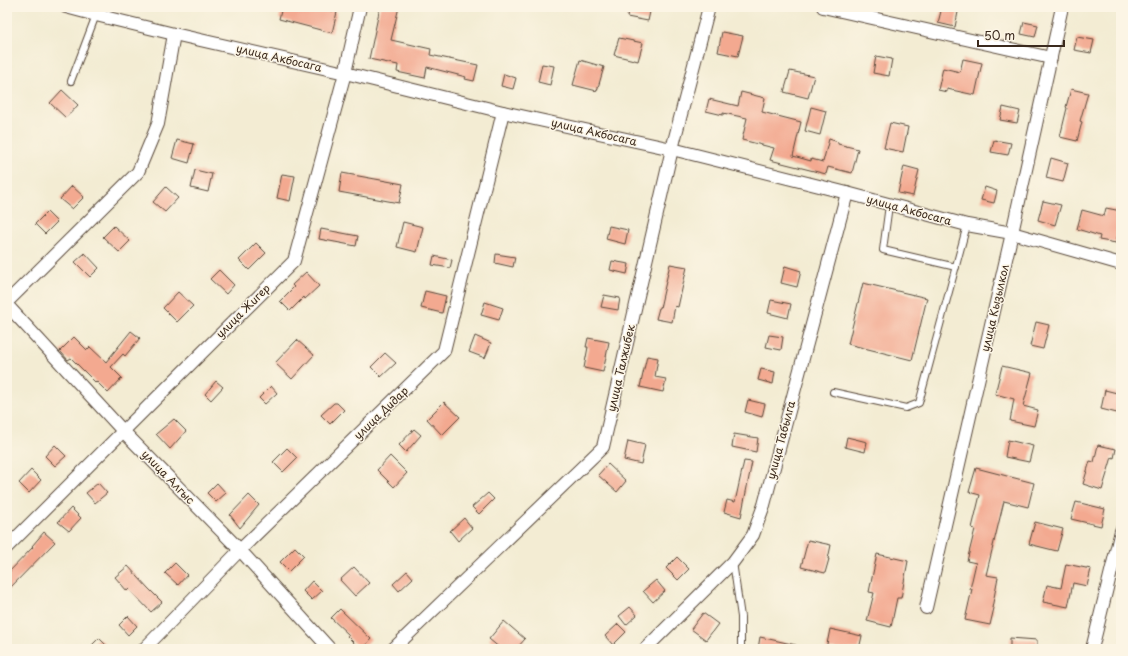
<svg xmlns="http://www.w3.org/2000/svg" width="1128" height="656" font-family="'Playpen Sans',sans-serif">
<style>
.building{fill:#f3a990}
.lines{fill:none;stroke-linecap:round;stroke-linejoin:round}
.service-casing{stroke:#574739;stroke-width:8}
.minor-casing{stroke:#574739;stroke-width:14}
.service{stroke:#fff;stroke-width:6}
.minor{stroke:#fff;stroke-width:12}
.labels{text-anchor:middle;stroke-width:3;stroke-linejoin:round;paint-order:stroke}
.street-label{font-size:11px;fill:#3b2a1e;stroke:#fcf5e5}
</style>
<rect width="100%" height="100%" fill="#fcf5e5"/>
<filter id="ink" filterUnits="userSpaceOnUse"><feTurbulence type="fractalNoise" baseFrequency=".025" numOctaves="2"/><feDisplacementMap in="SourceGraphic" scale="8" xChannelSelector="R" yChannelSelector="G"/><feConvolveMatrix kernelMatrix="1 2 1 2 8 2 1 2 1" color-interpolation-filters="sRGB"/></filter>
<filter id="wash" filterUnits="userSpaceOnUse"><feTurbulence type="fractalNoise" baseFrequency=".012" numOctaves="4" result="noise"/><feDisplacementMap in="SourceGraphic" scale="16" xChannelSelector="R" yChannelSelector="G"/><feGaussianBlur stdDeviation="0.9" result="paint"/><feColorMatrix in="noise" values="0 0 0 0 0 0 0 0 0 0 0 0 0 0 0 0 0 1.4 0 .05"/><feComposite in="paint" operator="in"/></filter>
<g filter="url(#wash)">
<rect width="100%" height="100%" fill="#f3ecd3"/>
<g id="blocks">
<g class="building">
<path d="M282,7H316L337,12L332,33L279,19Z"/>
<path d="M380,7H399L391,40L431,49L430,55L478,65L474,81L465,79L466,77L427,67L425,78L397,72L398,65L369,59Z"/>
<path d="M629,7H651L648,21L627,17Z"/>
<path d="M942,7H959L955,27L938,23Z"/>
<path d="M1024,22L1038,25L1035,37L1021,34Z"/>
<path d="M722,32L743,36L738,56L718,52Z"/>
<path d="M1077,37L1094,40L1091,53L1074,50Z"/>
<path d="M619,38L643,43L638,61L614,55Z"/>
<path d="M876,56L892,59L889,76L873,73Z"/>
<path d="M963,59L982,63L975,95L947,89V92L938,90L943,68L960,72Z"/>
<path d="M580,60L604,67L597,91L573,85Z"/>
<path d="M542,64L554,66L550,85L538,82Z"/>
<path d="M790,71L814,76L808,98L784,92Z"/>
<path d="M504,74L516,78L513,89L501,86Z"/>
<path d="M1071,89L1088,93L1080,121L1082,122L1077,141L1060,137L1067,108L1066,107Z"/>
<path d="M62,90L78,105L66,118L50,103Z"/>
<path d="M741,92L765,98L762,112L801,122L793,156L811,161V159L823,162L829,139L838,142V144L858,149L852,173L828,167L826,174L770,160L774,148L742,140L747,118L723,113V115L706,111L709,99L738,106Z"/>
<path d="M811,107L826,111L820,135L805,131Z"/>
<path d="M1003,107L1020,111L1017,123L1000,120Z"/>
<path d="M890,123L908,127L903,152L884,148Z"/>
<path d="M177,140L194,144L189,163L172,158Z"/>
<path d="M994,140L1011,143L1008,155L991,152Z"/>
<path d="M1051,158L1068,163L1063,182L1046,178Z"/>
<path d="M904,166L919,170L913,196L898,193Z"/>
<path d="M195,170L212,174L208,192L191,188Z"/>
<path d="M342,173L403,184L399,203L339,192Z"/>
<path d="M282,174L295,176L290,201L277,198Z"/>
<path d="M72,186L84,197L72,209L60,199Z"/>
<path d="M166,187L178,198L165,212L153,202Z"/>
<path d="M985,187L997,191L994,203L981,200Z"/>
<path d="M1043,201L1061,205L1055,225L1038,220Z"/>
<path d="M1106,208L1121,211V218L1116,243L1099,240L1100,236L1077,229L1082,210L1104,216Z"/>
<path d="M47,212L57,222L45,234L35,224Z"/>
<path d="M403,222L423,227L417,252L397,247Z"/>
<path d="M114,226L130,241L119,252L103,237Z"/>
<path d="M609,226L628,230L625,244L606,239Z"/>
<path d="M321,229L358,236L356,246L319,239Z"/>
<path d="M256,243L266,253L249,270L239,260Z"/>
<path d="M85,253L99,268L90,277L75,262Z"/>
<path d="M496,254L515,257L513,267L495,263Z"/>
<path d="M434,256L452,260L450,268L432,265Z"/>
<path d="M612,261L629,264L627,274L610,270Z"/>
<path d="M670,264L687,267L678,307L675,306L672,322L656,319L659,308H660Z"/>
<path d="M785,266L801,271L797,287L781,283Z"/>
<path d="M219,270L234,285L226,294L210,279Z"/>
<path d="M306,272L319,286L305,299L304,297L290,311L280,301L294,287L292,285Z"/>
<path d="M863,283L927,298L912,360L848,344Z"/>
<path d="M425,291L446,296L442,313L421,308Z"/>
<path d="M178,292L193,306L177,322L163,308Z"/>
<path d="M604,295L620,298L618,310L601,307Z"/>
<path d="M771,300L791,304L788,318L768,313Z"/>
<path d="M485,302L503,308L499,320L481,315Z"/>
<path d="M1036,322L1049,325L1043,349L1030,346Z"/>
<path d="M131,331L140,338L125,356L123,354L111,367L122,378L108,393L97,382L96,383L71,358L68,360L60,351L74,337L87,350L90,347L106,362Z"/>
<path d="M769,335L783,337L781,350L766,347Z"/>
<path d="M475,336L491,343L485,358L469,352Z"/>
<path d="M588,338L609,342L603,372L584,368L588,347H586Z"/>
<path d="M297,340L314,355L292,379L275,363Z"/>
<path d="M385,353L396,363L381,377L371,367Z"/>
<path d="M647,356L658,358L655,377L666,379L663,392L640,387Z"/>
<path d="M1002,366L1032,373L1023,406L1038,410L1034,426L1010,421L1014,399L995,394Z"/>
<path d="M761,369L775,372L773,384L758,380Z"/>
<path d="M216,381L223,387L211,400L205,394Z"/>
<path d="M271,386L277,393L265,404L259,398Z"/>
<path d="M1105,390L1121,394V414L1101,409Z"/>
<path d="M748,400L765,404L762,417L745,412Z"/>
<path d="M444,402L460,417L442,435L427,419Z"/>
<path d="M334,403H337L344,410L330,424L321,415Z"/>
<path d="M174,419L186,431L170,449L156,434Z"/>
<path d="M414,429L421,435L406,452L399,445Z"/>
<path d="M734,434L758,438L756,452L732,447Z"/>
<path d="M847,437L867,442L865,452L845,447Z"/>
<path d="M1008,440L1033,446L1029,462L1005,457Z"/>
<path d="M628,441L645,445L641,464L624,460Z"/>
<path d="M55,445L66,456L55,466L45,456Z"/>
<path d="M1098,445L1116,449L1114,458L1112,457L1102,490L1083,484L1090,461L1094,462Z"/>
<path d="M287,448L297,458L283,472L273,462Z"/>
<path d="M390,456L407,473L394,487L377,470Z"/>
<path d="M744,461L752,462L741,517L724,512L727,500L735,502Z"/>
<path d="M608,464L626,481L617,492L598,475Z"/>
<path d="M976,468L1034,483L1028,507L1004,501L986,575L998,577L992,608H994L990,625L965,620L972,589H970L976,563L967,561L975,529L972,528L980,495L969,492Z"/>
<path d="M31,470L41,480L29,493L19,483Z"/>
<path d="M98,483L107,493L95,503L86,493Z"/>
<path d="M217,483L226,493L216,502L207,493Z"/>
<path d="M488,493L494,499L479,514L472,507Z"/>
<path d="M249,495L259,505L240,528L230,515Z"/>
<path d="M1076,502L1105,509L1101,526L1071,519Z"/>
<path d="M71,508L81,518L69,531L58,522Z"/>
<path d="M464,518L472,528L458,541L450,531Z"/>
<path d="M1035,522L1063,529L1057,551L1029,544Z"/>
<path d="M44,532L55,542L7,591V574L33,547L32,546Z"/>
<path d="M808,540L831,545L828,559H829L825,573L801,567Z"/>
<path d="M295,547L304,556L289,571L280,562Z"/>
<path d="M877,554L908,561L901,598H897L891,627L867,621L874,593L869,592Z"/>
<path d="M677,557L689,569L678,580L666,568Z"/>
<path d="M175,563L187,575L178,585L165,573Z"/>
<path d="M1066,564L1091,569L1087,586L1073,583L1068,607L1043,602L1047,585L1061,588Z"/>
<path d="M128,566L148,588L162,602L151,612L129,589L127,591L115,577Z"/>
<path d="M354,567L369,583L355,596L340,580Z"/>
<path d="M407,571L413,578L399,591L393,584Z"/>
<path d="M656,580L665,591L653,602L643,591Z"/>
<path d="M312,581L322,591L312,600L303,591Z"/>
<path d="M630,607L637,615L626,625L619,616Z"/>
<path d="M340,609L371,639L362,649H360L347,636L349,635L331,618Z"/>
<path d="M703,613L718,624L706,640L691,629Z"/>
<path d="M128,616L137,626L128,635L119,625Z"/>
<path d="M504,621L525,639L516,649H501L489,639Z"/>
<path d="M618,624L626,632L613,645L605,636Z"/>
<path d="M830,629L862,636L859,649H826Z"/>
<path d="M760,637L796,645L795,649H758Z"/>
<path d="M99,638L110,649H88Z"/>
<path d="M1010,638L1037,640V649H1010Z"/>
</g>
</g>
</g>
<g filter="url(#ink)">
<use href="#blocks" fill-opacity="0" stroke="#574739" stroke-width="1"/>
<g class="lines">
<g class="service-casing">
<g id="service">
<path d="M71,81L96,15"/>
<path d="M889,205L883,250L956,267"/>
<path d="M833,392L906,408L919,403L967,225"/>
<path d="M733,562L741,617V649"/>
</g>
</g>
<g class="minor-casing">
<g id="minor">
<path d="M66,7L96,15L174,34L345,73L503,112L672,149L847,193L967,225L1012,233L1121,264"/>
<path d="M823,7L1051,58"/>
<path d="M7,302L138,172L158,124L174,34"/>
<path d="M7,305L123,431L240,550L330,649"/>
<path d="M7,547L294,261L345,73L360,7"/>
<path d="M926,608L1012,233L1062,7"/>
<path d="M144,649L240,550L444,351L503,112"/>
<path d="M393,649L603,447L672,149L709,7"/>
<path d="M645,649L733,562L753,535L764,505L847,193"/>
<path d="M1092,649L1121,531"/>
</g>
</g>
<use href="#service" class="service"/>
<use href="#minor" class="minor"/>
</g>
</g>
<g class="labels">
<g class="street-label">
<text transform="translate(279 58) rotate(13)" y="4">улица Акбосага</text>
<text transform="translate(594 132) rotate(13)" y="4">улица Акбосага</text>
<text transform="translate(909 210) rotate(15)" y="4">улица Акбосага</text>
<text transform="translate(995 308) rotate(-77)" y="4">улица Кызылкол</text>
<text transform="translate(243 311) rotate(-45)" y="4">улица Жигер</text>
<text transform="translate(621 368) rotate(-77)" y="4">улица Талжибек</text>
<text transform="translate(381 413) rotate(-44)" y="4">улица Дидар</text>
<text transform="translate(781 440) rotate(-75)" y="4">улица Табылга</text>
<text transform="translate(168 477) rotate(46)" y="4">улица Алгыс</text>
</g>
</g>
<rect width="1128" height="656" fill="none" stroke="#fcf5e5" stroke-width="24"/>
<path d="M978 40v6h86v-6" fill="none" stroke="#3b2a1e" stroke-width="2"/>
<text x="984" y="40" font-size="12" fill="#3b2a1e" stroke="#fcf5e5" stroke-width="3" paint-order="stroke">50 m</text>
</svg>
